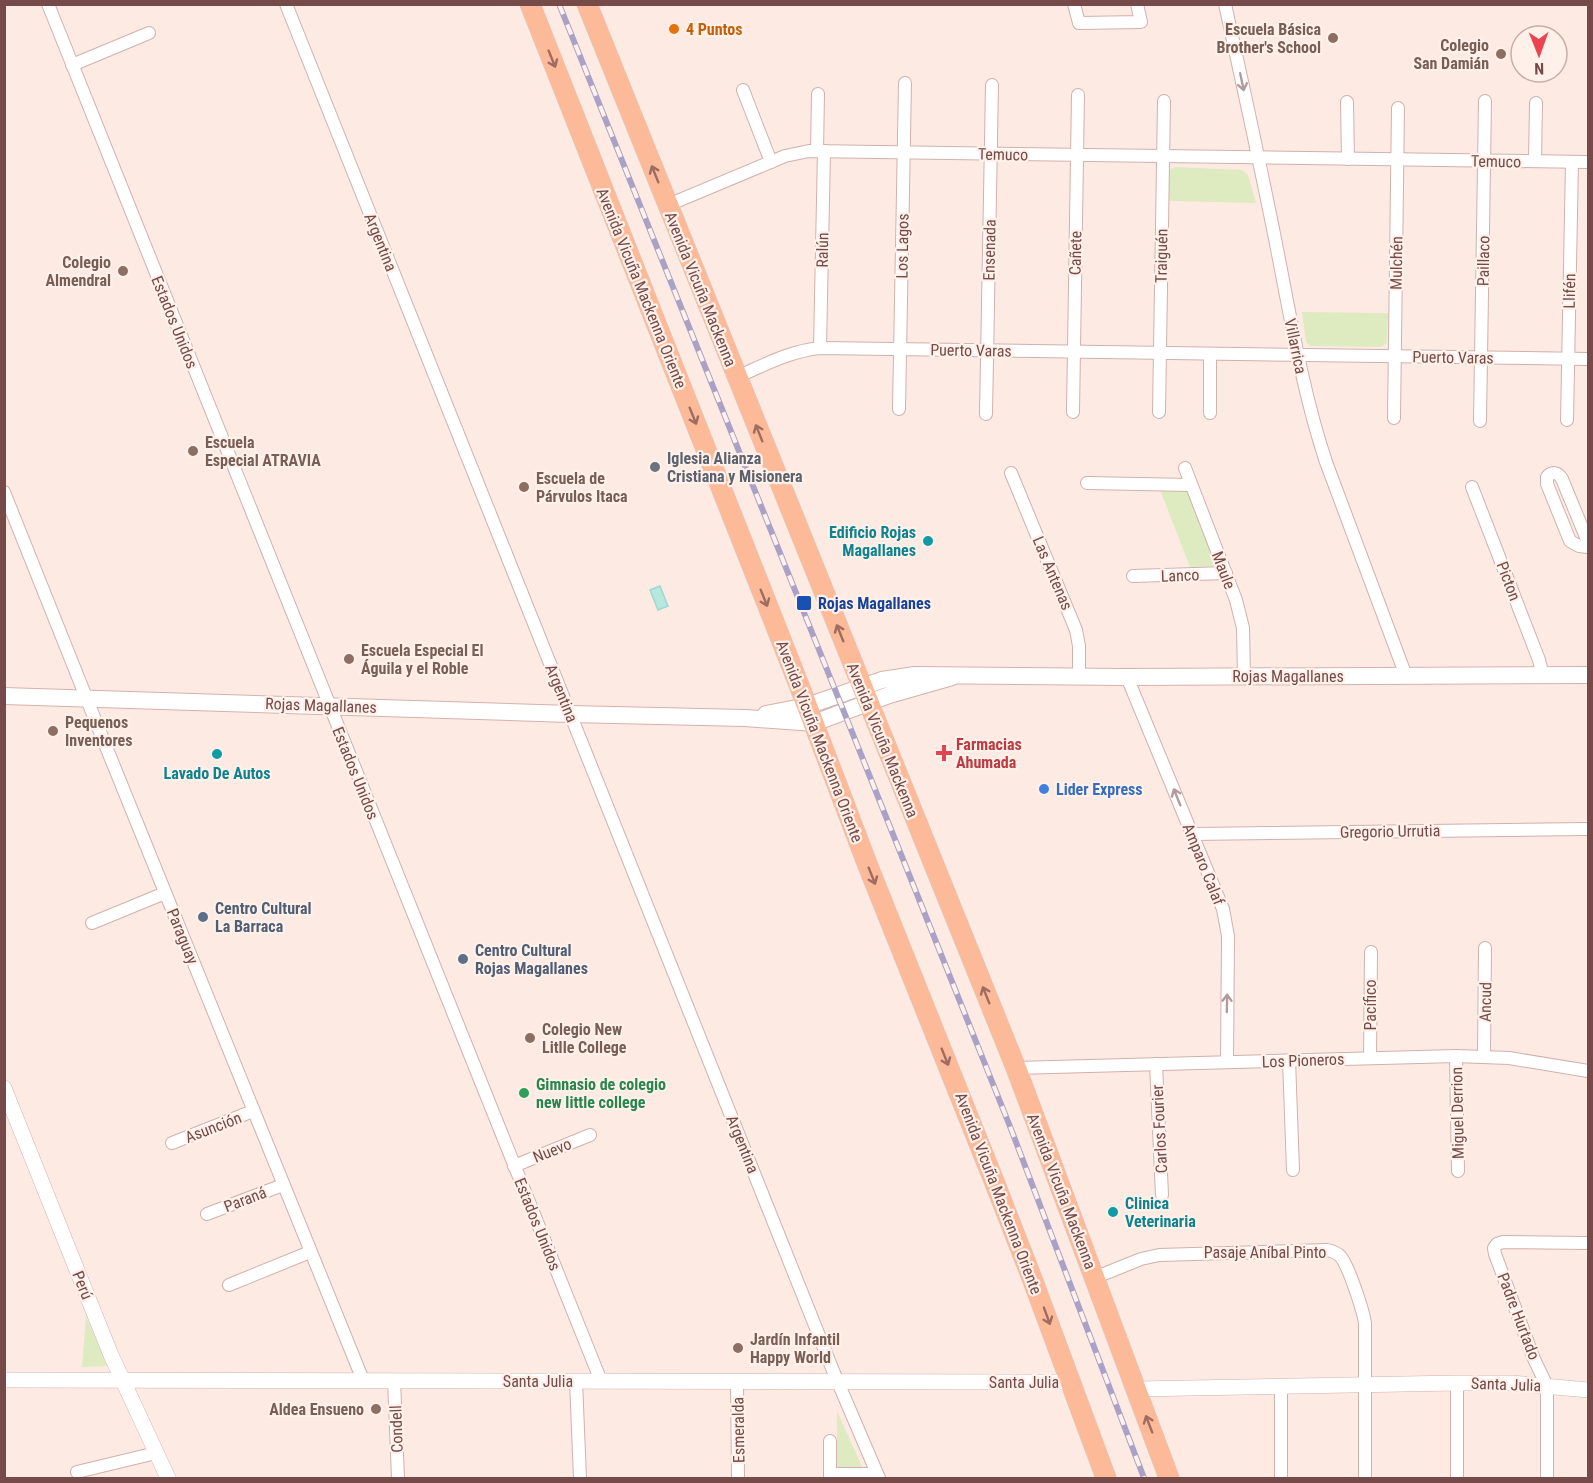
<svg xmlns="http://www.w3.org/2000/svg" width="1593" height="1483" font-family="'Roboto Condensed',sans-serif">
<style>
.green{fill:#deebc1}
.water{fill:#b7e7df;stroke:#9cd9d0;stroke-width:1.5}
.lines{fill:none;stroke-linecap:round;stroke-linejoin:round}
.minor-casing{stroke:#d0b1ac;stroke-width:14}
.tertiary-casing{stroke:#d0b1ac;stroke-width:16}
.secondary-casing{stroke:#d6b1ab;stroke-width:18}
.primary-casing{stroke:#d8cccc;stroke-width:21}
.minor{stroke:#fff;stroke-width:12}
.tertiary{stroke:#fff;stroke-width:15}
.secondary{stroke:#fff;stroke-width:16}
.primary{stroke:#fdba99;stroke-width:20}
.rail-casing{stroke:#aaa1c6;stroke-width:6}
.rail{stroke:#fff0e9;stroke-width:4;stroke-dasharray:11;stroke-linecap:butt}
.oneway{stroke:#9e6c60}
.oneway2{stroke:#b39b9a}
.food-dot{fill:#e8710a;stroke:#fff0e9;stroke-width:2}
.education-dot{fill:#8d6e63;stroke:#fff0e9;stroke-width:2}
.worship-dot{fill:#6b7280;stroke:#fff0e9;stroke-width:2}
.culture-dot{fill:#0f9aa8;stroke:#fff0e9;stroke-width:2}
.transit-dot{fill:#1a4fb4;stroke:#fff0e9;stroke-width:2}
.health-dot{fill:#e0444e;stroke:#fff0e9;stroke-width:2}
.shop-dot{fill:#3f7fe0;stroke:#fff0e9;stroke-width:2}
.service-dot{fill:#5c6f8a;stroke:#fff0e9;stroke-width:2}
.leisure-dot{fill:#2e9e5b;stroke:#fff0e9;stroke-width:2}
.labels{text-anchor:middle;stroke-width:4.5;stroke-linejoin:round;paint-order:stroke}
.food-label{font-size:16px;font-weight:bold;fill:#c56008;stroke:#fff0e9;text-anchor:start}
.education-label{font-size:16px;font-weight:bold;fill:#785e54;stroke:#fff0e9;text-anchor:start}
.street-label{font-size:16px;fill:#754a48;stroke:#fff0e9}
.worship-label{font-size:16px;font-weight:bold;fill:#5b616d;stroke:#fff0e9;text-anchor:start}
.culture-label{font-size:16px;font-weight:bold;fill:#0d838f;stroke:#fff0e9;text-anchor:end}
.transit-label{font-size:16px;font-weight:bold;fill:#164399;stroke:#fff0e9;text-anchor:start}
.health-label{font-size:16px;font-weight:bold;fill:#be3a42;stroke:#fff0e9;text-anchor:start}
.shop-label{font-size:16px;font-weight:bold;fill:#366cbe;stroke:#fff0e9;text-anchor:start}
.service-label{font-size:16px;font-weight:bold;fill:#4e5e75;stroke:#fff0e9;text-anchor:start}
.leisure-label{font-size:16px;font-weight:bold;fill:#27864d;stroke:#fff0e9;text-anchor:start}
</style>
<rect width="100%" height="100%" fill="#fdebe3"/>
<g class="green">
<path d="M1175,167L1242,170L1248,175L1256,203L1168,201L1169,170Z"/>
<path d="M1302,312L1388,313L1387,343L1381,347L1310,346L1306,342Z"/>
<path d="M1186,489L1216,566L1190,567L1160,490Z"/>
<path d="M86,1316L107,1366L82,1367Z"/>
<path d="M837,1411L864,1471L841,1472L837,1466Z"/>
</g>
<path class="water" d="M660,586L668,606L658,610L650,590Z"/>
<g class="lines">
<g class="minor-casing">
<g id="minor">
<path d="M48,4L601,1381"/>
<path d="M286,4L834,1373L879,1478"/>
<path d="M1074,4L1079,23L1141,22L1137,4"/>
<path d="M1225,4C1243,86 1261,167 1277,249C1291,320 1303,393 1326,462L1406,676"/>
<path d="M72,65L149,33"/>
<path d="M743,90L771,162"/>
<path d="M1347,102L1348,159"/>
<path d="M817,151L818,94"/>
<path d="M1535,161L1536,103"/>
<path d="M668,205L785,156L809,151L1588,162"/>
<path d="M820,348L824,151"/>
<path d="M737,377C764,365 790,351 820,348L1588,359"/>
<path d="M899,409L905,83"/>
<path d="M1073,412L1078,95"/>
<path d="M1159,412L1164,101"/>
<path d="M1210,413V354"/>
<path d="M986,414L992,85"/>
<path d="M1394,418L1398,108"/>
<path d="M1567,420L1572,162"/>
<path d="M1480,421L1485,101"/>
<path d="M1185,468L1236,600L1243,628L1244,676"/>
<path d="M1011,473L1076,630L1079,646V677"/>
<path d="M1087,483L1191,485"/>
<path d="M1472,487L1539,660L1543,675"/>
<path d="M4,492L94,717L363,1380"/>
<path d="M1588,542L1562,479C1558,472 1552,471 1547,477V484L1570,541L1579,546L1588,547"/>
<path d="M1133,576L1226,573"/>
<path d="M1127,677L1223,909L1228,936L1227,1062"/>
<path d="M1192,834L1588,829"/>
<path d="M92,923L165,893"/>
<path d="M1456,1056L1458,1171"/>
<path d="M1484,1056L1485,948"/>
<path d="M1370,1058L1371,952"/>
<path d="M1289,1060L1293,1170"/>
<path d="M1156,1064L1162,1195"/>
<path d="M1016,1068L1456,1056L1509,1058L1588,1071"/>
<path d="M172,1143L253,1111"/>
<path d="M514,1166L590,1135"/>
<path d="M207,1214L283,1185"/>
<path d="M1094,1278L1141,1259L1159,1255L1327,1250C1332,1251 1336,1252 1340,1256C1348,1264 1363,1310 1365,1323V1478"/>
<path d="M229,1285L310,1252"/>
<path d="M394,1380L398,1478"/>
<path d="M576,1381L580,1478"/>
<path d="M737,1382L738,1478"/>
<path d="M1457,1383V1478"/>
<path d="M1281,1387V1478"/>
<path d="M830,1441V1478"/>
<path d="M77,1472L156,1453"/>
<path d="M830,1474H877"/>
<path d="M1547,1478V1386L1534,1359L1495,1254L1494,1248L1497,1244L1503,1242L1588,1243"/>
</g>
</g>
<g class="tertiary-casing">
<g id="tertiary">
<path d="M4,1088L111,1355L168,1478"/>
<path d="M4,1380L1071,1382"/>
<path d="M1136,1389L1457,1383H1511L1588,1390"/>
</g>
</g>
<g class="secondary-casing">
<g id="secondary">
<path d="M4,696L570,714L745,718L814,723L889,695L952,677"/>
<path d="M766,714L807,706L882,680L915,675L1127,677L1588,675"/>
</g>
</g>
<g class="primary-casing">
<g id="primary">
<path d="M530,4L799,685L868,866L994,1181L1033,1281L1106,1478"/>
<path d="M587,4L1016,1068L1169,1478"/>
</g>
</g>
<use href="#minor" class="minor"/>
<use href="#tertiary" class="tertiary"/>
<use href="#secondary" class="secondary"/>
<use href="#primary" class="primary"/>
<g class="rail-casing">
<path id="rail" d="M559,4L840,702L1011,1129L1144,1478"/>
</g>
<use href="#rail" class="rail"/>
</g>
<defs><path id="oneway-shaft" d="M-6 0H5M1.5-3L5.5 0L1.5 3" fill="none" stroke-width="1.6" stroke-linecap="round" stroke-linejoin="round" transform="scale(1.5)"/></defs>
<g class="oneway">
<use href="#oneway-shaft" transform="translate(552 59) rotate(68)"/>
<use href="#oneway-shaft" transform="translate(655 174) rotate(-112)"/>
<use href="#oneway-shaft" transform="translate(693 416) rotate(68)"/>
<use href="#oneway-shaft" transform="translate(759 433) rotate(-112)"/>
<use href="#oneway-shaft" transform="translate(764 598) rotate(68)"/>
<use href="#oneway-shaft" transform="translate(840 633) rotate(-112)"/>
<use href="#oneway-shaft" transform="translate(872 876) rotate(68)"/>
<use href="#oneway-shaft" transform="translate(986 995) rotate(-112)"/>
<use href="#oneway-shaft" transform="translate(945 1057) rotate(68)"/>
<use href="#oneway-shaft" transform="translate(1047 1316) rotate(70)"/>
<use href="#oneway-shaft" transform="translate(1149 1424) rotate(-111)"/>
</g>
<g class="oneway2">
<use href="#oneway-shaft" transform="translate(1242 82) rotate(78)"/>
<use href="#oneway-shaft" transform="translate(1177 797) rotate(-112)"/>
<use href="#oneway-shaft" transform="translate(1227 1003) rotate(-89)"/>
</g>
<circle class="food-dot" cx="674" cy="29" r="6"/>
<g class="education-dot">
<circle cx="1333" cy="38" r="6"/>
<circle cx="1501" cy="54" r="6"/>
<circle cx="123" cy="271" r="6"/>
<circle cx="193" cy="451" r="6"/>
<circle cx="524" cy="487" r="6"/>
<circle cx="349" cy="659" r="6"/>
<circle cx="53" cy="731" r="6"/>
<circle cx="530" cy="1038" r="6"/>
<circle cx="738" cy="1348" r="6"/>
<circle cx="376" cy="1409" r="6"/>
</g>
<circle class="worship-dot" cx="655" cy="467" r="6"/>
<g class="culture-dot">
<circle cx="928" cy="541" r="6"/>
<circle cx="217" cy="754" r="6"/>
<circle cx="1113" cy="1212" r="6"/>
</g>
<rect class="transit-dot" x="796" y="595" width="16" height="16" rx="3"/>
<path class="health-dot" d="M941 744h6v6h6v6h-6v6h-6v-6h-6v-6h6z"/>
<circle class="shop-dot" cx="1044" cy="789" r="6"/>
<g class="service-dot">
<circle cx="203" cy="917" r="6"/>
<circle cx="463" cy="959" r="6"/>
</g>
<circle class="leisure-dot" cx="524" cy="1093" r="6"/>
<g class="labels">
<g class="food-label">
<text x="686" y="35">4 Puntos</text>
</g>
<g class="education-label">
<text x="1321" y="35" text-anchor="end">Escuela Básica<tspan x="1321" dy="18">Brother's School</tspan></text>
<text x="1489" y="51" text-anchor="end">Colegio<tspan x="1489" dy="18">San Damián</tspan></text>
<text x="111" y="268" text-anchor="end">Colegio<tspan x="111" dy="18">Almendral</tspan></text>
<text x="205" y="448">Escuela<tspan x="205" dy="18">Especial ATRAVIA</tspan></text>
<text x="536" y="484">Escuela de<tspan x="536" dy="18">Párvulos Itaca</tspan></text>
<text x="361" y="656">Escuela Especial El<tspan x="361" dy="18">Águila y el Roble</tspan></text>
<text x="65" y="728">Pequenos<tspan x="65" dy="18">Inventores</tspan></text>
<text x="542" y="1035">Colegio New<tspan x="542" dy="18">Litlle College</tspan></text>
<text x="750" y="1345">Jardín Infantil<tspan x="750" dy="18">Happy World</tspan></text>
<text x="364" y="1415" text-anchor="end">Aldea Ensueno</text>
</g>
<g class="street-label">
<text transform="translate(1003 154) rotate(1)" y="6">Temuco</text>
<text transform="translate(1496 161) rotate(1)" y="6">Temuco</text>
<text transform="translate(381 242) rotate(68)" y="6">Argentina</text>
<text transform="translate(902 246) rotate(-89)" y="6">Los Lagos</text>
<text transform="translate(822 250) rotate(-89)" y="6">Ralún</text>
<text transform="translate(989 250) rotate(-89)" y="6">Ensenada</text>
<text transform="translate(1075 253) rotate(-89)" y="6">Cañete</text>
<text transform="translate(1161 256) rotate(-89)" y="6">Traiguén</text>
<text transform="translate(1483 261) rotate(-89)" y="6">Paillaco</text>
<text transform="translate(1396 263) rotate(-89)" y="6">Mulchén</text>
<text transform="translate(642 288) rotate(68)" y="6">Avenida Vicuña Mackenna Oriente</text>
<text transform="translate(701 289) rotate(68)" y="6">Avenida Vicuña Mackenna</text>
<text transform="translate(1569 291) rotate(-89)" y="6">Llifén</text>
<text transform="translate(175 322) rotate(68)" y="6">Estados Unidos</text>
<text transform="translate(1296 346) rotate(78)" y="6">Villarrica</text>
<text transform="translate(971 350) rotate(1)" y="6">Puerto Varas</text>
<text transform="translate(1453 357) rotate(1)" y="6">Puerto Varas</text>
<text transform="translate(1224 570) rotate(69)" y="6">Maule</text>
<text transform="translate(1053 573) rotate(67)" y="6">Las Antenas</text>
<text transform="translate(1180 575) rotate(-2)" y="6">Lanco</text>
<text transform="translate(1509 581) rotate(69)" y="6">Picton</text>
<text x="1288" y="682">Rojas Magallanes</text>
<text transform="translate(562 693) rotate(68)" y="6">Argentina</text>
<text transform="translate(321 705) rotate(2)" y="6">Rojas Magallanes</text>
<text transform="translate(883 740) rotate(68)" y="6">Avenida Vicuña Mackenna</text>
<text transform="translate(820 741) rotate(69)" y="6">Avenida Vicuña Mackenna Oriente</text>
<text transform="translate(356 773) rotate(68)" y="6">Estados Unidos</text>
<text transform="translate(1390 831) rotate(-1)" y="6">Gregorio Urrutia</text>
<text transform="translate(1204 864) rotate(68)" y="6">Amparo Calaf</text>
<text transform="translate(183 936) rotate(68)" y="6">Paraguay</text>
<text transform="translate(1485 1002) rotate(-89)" y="6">Ancud</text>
<text transform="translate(1370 1005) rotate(-90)" y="6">Pacífico</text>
<text transform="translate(1303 1060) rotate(-2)" y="6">Los Pioneros</text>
<text transform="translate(1457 1113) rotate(-91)" y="6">Miguel Derrion</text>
<text transform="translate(213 1127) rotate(-21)" y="6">Asunción</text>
<text transform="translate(1159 1129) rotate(-93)" y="6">Carlos Fourier</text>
<text transform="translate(743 1144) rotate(68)" y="6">Argentina</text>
<text transform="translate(552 1150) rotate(-22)" y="6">Nuevo</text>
<text transform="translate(1062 1191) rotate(69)" y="6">Avenida Vicuña Mackenna</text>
<text transform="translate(999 1193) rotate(69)" y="6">Avenida Vicuña Mackenna Oriente</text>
<text transform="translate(245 1199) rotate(-21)" y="6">Paraná</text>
<text transform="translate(538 1224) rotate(68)" y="6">Estados Unidos</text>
<text x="1265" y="1258">Pasaje Aníbal Pinto</text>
<text transform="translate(83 1285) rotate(68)" y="6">Perú</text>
<text transform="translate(1519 1316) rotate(69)" y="6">Padre Hurtado</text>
<text x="538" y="1387">Santa Julia</text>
<text x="1024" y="1388">Santa Julia</text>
<text transform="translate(1506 1384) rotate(2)" y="6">Santa Julia</text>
<text transform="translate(396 1429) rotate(-92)" y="6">Condell</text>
<text transform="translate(738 1430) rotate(-91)" y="6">Esmeralda</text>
</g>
<g class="worship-label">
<text x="667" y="464">Iglesia Alianza<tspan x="667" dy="18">Cristiana y Misionera</tspan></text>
</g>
<g class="culture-label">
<text x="916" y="538">Edificio Rojas<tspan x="916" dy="18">Magallanes</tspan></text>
<text x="217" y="779" text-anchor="middle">Lavado De Autos</text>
<text x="1125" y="1209" text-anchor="start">Clinica<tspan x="1125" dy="18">Veterinaria</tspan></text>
</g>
<g class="transit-label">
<text x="818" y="609">Rojas Magallanes</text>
</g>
<g class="health-label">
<text x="956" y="750">Farmacias<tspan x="956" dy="18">Ahumada</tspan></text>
</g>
<g class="shop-label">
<text x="1056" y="795">Lider Express</text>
</g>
<g class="service-label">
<text x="215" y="914">Centro Cultural<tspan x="215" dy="18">La Barraca</tspan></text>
<text x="475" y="956">Centro Cultural<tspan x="475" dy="18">Rojas Magallanes</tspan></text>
</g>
<g class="leisure-label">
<text x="536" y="1090">Gimnasio de colegio<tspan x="536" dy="18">new little college</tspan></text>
</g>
</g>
<rect width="1593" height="1483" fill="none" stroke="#754a48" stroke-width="12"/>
<g transform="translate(1539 54) rotate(179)"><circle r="28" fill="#fff0e9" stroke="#c8aea9" stroke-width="1.5"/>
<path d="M0-4.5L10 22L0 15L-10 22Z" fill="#eb4451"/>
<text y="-9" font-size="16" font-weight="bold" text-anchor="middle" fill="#754a48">N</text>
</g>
</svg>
